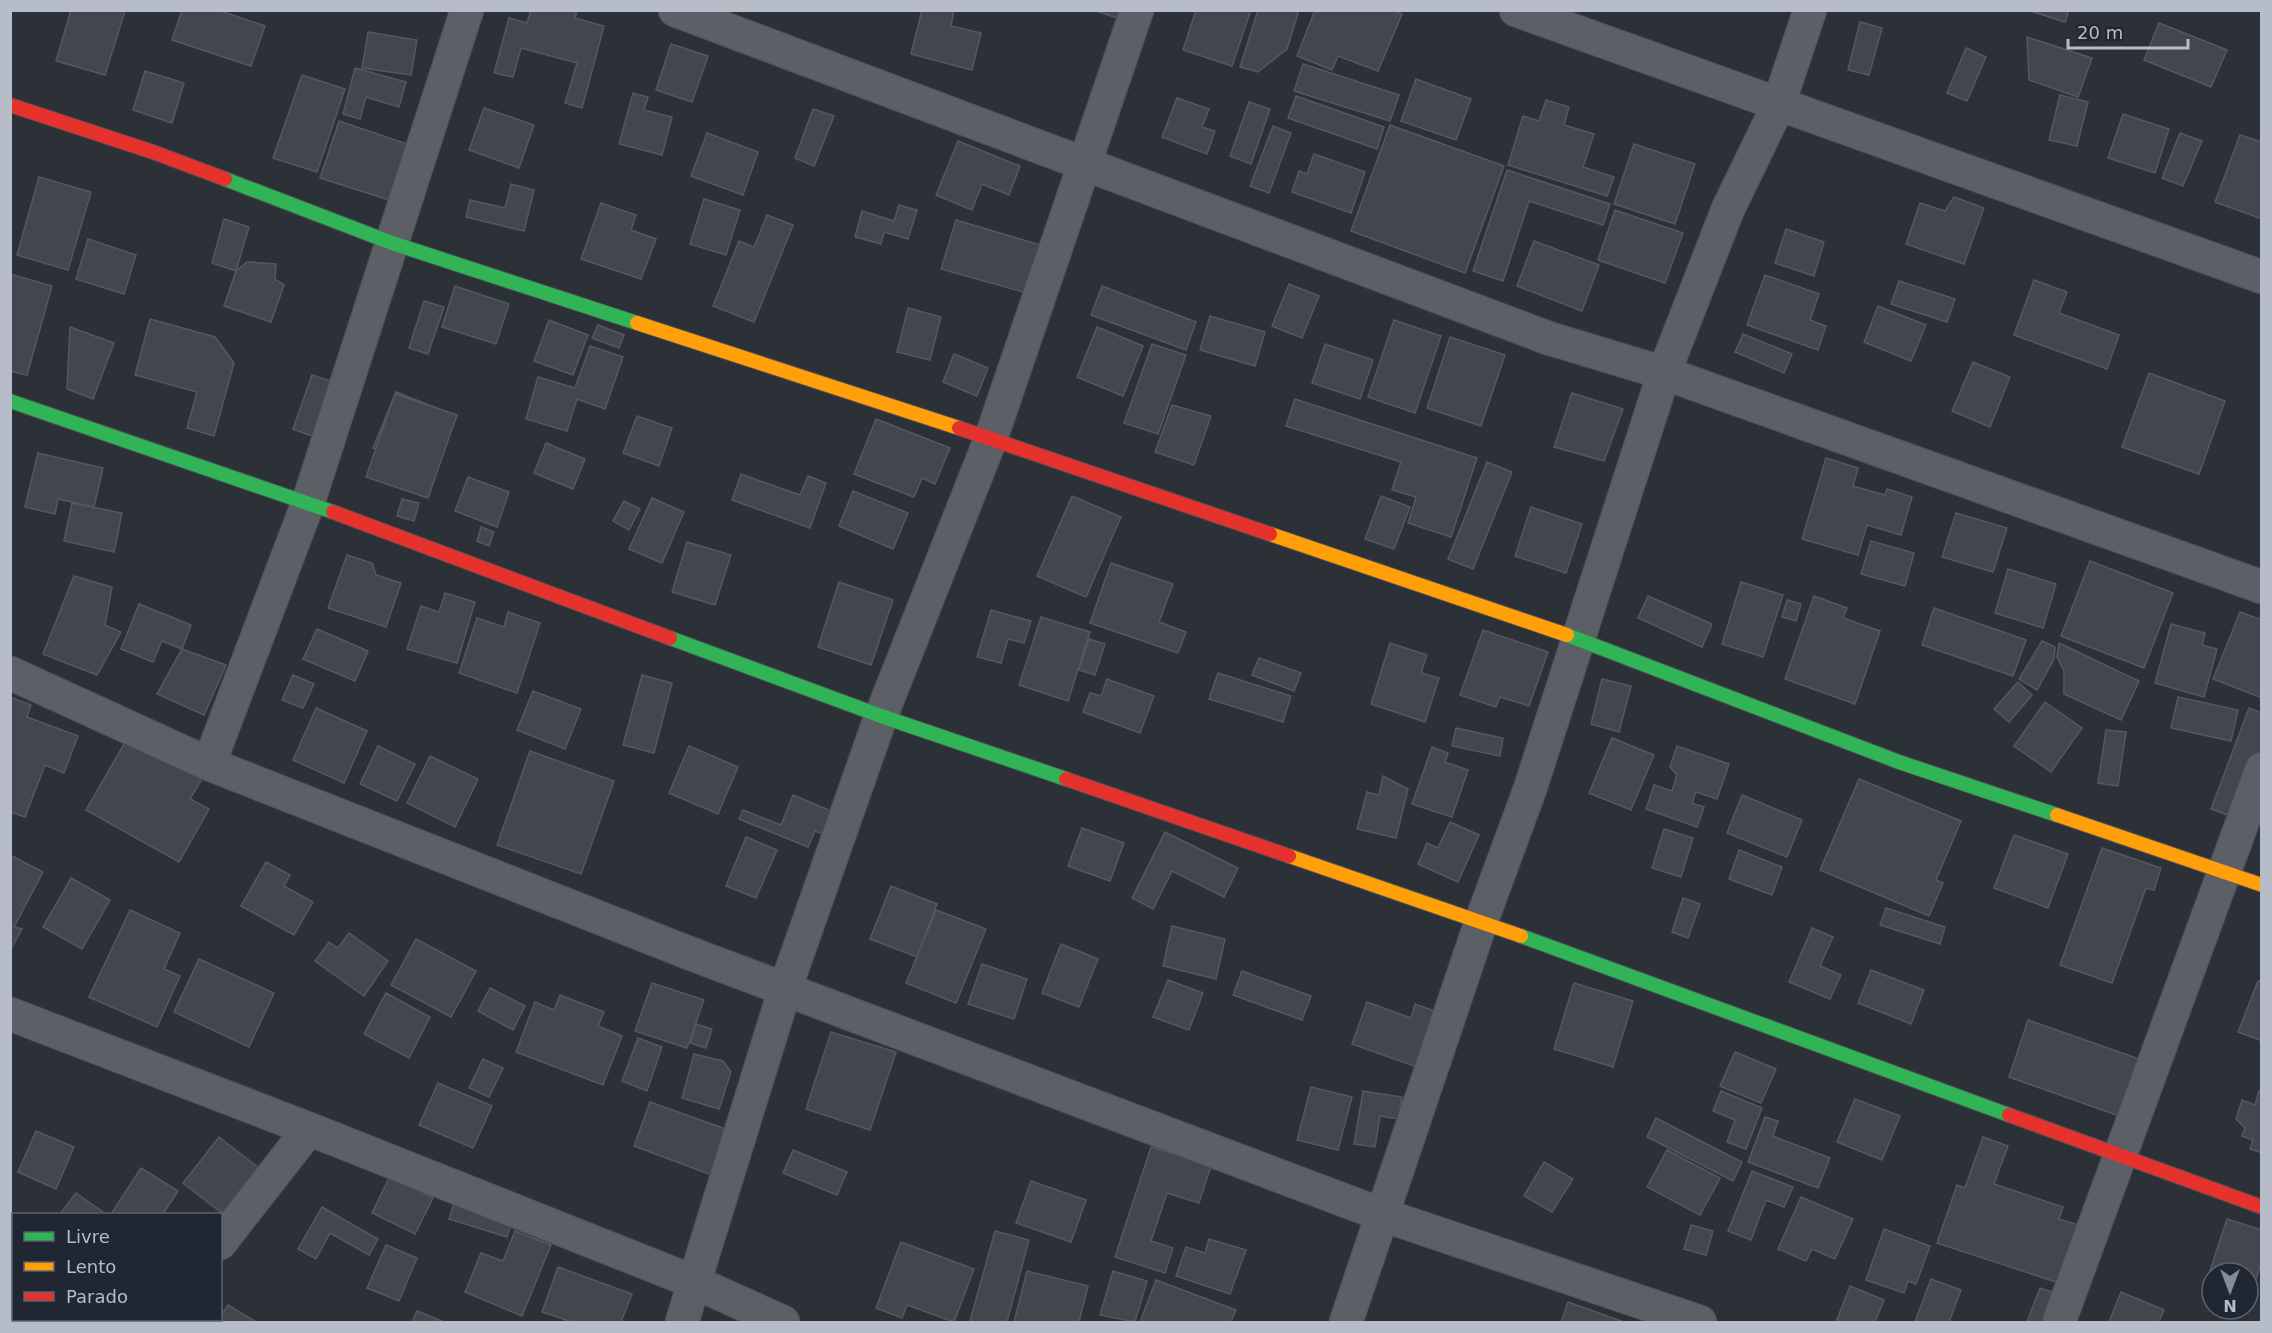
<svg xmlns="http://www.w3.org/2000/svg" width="2272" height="1333" font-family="'DejaVu Sans',sans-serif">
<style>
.building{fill:#43464c;stroke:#54585f;stroke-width:1.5}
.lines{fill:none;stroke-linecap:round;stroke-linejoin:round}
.street-casing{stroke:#4a4d53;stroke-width:35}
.fast-casing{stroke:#4a4d53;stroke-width:16}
.slow-casing{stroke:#4a4d53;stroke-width:16}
.jam-casing{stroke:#4a4d53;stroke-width:16}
.street{stroke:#5c5f66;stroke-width:33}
.fast{stroke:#30b455;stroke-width:14}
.slow{stroke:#ff9f0a;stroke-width:14}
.jam{stroke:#e5322d;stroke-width:14}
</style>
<rect width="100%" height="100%" fill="#2c3138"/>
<g class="building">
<path d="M71,10L125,11L105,75L56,61Z"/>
<path d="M182,10H218L265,26L251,66L172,40Z"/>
<path d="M531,10H577L575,18L604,26L582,108L565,103L577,63L521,48L513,77L494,73L509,18L527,23Z"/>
<path d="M922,10H954L951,26L981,33L972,70L911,54Z"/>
<path d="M1093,10H1123L1120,19Z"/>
<path d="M1196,10H1251L1232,66L1183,50Z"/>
<path d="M1258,10H1299L1287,49L1258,72L1240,67Z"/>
<path d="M1315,10H1394L1402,14L1378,71L1338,56L1332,70L1297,56Z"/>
<path d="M2027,10H2069L2065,22Z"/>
<path d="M1860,22L1882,28L1869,75L1848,70Z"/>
<path d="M2159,23L2227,50L2211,87L2144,60Z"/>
<path d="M368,32L417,40L411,75L362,68Z"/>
<path d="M2027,37L2092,58L2078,97L2029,80Z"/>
<path d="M671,44L708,56L692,102L656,90Z"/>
<path d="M1966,48L1986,57L1967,101L1947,93Z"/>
<path d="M1303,64L1399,95L1390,121L1294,91Z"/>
<path d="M355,68L406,82L399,107L366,97L360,119L343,114Z"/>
<path d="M145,71L184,83L172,123L133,110Z"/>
<path d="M302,75L345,89L317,172L273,158Z"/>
<path d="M1416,79L1471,99L1456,140L1401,121Z"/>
<path d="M633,93L648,97L644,110L672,117L662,155L619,144Z"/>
<path d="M2060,95L2088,102L2077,146L2049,140Z"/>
<path d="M1296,96L1384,127L1377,149L1288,118Z"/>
<path d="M1177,98L1209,109L1202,127L1215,131L1207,154L1162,137Z"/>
<path d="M1546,100L1569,107L1564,125L1594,134L1583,167L1614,177L1607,196L1508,165L1523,116L1539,121Z"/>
<path d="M1249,102L1270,109L1251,164L1230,156Z"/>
<path d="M484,108L534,125L519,168L469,150Z"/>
<path d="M813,109L834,116L814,166L795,158Z"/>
<path d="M2123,114L2169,129L2155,173L2108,158Z"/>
<path d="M339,121L407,144L389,200L320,178Z"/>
<path d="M1390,125L1504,166L1465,273L1351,231Z"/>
<path d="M1273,126L1291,133L1269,193L1250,186Z"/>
<path d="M707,133L758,152L743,195L691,176Z"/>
<path d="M2180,133L2202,141L2183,186L2162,178Z"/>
<path d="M2240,135L2262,142V219L2215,202Z"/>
<path d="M958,141L1020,166L1009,195L982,184L972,210L936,195Z"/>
<path d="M1634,144L1695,164L1675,224L1614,204Z"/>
<path d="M1314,154L1365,172L1351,213L1292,192L1299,171L1307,174Z"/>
<path d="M1507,170L1610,204L1603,225L1529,201L1503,281L1473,271Z"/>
<path d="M39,177L91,192L68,270L17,255Z"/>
<path d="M511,184L534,190L524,231L466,217L470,200L505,208Z"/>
<path d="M1954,197L1984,208L1964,264L1906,244L1920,203L1945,211Z"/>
<path d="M704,199L740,210L726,255L690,244Z"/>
<path d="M601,203L636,215L631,230L656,239L641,279L581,259Z"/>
<path d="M899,205L917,210L908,239L884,232L881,244L855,237L862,211L894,221Z"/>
<path d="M1615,210L1683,233L1665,283L1598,260Z"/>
<path d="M767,215L793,225L754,322L713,306L739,241L754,247Z"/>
<path d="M224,219L249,227L236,271L212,263Z"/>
<path d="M956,220L1047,247L1034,295L941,269Z"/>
<path d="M1786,229L1824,242L1814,276L1775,263Z"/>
<path d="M88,239L136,255L124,294L76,279Z"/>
<path d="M1534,241L1599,265L1582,311L1517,286Z"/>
<path d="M247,262L276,264L275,279L284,285L271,322L224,306L236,271Z"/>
<path d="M10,274L52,286L27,375L10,371Z"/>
<path d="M1765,275L1819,294L1810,320L1826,326L1818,350L1747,325Z"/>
<path d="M2034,280L2067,292L2059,313L2119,335L2107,369L2014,335Z"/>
<path d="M1899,281L1955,299L1947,322L1891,304Z"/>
<path d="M1289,284L1319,296L1302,338L1272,326Z"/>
<path d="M455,286L509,304L496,344L442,327Z"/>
<path d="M1102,286L1196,322L1186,350L1091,315Z"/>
<path d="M424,301L444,307L428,354L409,348Z"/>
<path d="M1878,306L1926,325L1911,361L1864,342Z"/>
<path d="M908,308L941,317L930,360L897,352Z"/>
<path d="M1210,316L1265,332L1255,366L1200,350Z"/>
<path d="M150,319L215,337L234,363L214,436L187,428L197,392L135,375Z"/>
<path d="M549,320L588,335L573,375L534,361Z"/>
<path d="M1394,320L1441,336L1415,413L1368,397Z"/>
<path d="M598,325L624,335L619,348L592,338Z"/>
<path d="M70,327L114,343L93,399L67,389Z"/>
<path d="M1097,327L1143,346L1123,396L1077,377Z"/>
<path d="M1743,334L1792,354L1784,373L1735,352Z"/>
<path d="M1450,337L1505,355L1481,426L1427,408Z"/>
<path d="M1152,344L1186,355L1158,434L1124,423Z"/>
<path d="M1325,344L1373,360L1360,399L1312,383Z"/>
<path d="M590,346L623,357L605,409L577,399L567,431L526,419L538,377L575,388Z"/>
<path d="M954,354L988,368L977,396L943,382Z"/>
<path d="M1973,362L2010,377L1990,427L1952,411Z"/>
<path d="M2149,373L2225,401L2199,474L2122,447Z"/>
<path d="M312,375L336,383L317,438L293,429Z"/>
<path d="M396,392L457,416L434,472L373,448Z"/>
<path d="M1572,393L1623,409L1604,461L1554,447Z"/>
<path d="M395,394L457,415L428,498L366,477Z"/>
<path d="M1295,399L1477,458L1451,537L1408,523L1416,497L1392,490L1401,462L1286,426Z"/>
<path d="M1172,405L1211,416L1194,465L1155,452Z"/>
<path d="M637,416L672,428L659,466L623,453Z"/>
<path d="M876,419L950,448L935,484L922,478L914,497L854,474Z"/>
<path d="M546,443L585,459L573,489L534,473Z"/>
<path d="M38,453L103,468L94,507L58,499L55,514L25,507Z"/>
<path d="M1826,458L1858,468L1853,486L1885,495L1887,489L1912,497L1901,535L1867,525L1858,555L1802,539Z"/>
<path d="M1487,462L1512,472L1473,569L1448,559Z"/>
<path d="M741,474L800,495L808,476L826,483L810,528L732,500Z"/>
<path d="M468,477L509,492L497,527L455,511Z"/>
<path d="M853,491L908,513L893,549L839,526Z"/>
<path d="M1072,496L1121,517L1086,597L1037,576Z"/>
<path d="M1381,496L1410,507L1394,549L1365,539Z"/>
<path d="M652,498L684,512L662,563L629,549Z"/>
<path d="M402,499L419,503L414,521L397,516Z"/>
<path d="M624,501L640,509L629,530L613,521Z"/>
<path d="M72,503L122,513L114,552L64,541Z"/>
<path d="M1531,507L1582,524L1566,573L1515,556Z"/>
<path d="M1956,513L2007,528L1993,572L1942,557Z"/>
<path d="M481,527L494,532L489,546L477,541Z"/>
<path d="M1871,541L1914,553L1905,586L1861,574Z"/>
<path d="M687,542L731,555L715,605L672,592Z"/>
<path d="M347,555L372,563L376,575L401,583L386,627L328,608Z"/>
<path d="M2090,561L2173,593L2144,668L2061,636Z"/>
<path d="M1111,563L1173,584L1159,622L1186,632L1178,653L1090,623Z"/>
<path d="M2008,569L2056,584L2043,628L1995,613Z"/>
<path d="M74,576L112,587L105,625L121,632L97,675L43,654Z"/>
<path d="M839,582L893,600L871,665L818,647Z"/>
<path d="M1741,582L1783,595L1763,657L1722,644Z"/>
<path d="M445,593L475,602L457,663L407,649L421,606L439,612Z"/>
<path d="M1648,596L1712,624L1702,647L1638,618Z"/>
<path d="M1814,596L1847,608L1843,618L1880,631L1855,704L1785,679Z"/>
<path d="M1787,600L1801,604L1796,621L1782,617Z"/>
<path d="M139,604L191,625L182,649L162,641L153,662L121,649Z"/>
<path d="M1934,608L2026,640L2013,676L1922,645Z"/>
<path d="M991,610L1031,621L1024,643L1008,639L1001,663L977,657Z"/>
<path d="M508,612L540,623L517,693L459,673L477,618L504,627Z"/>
<path d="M2240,612L2262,620V698L2213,679Z"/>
<path d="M1041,617L1090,632L1068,701L1019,685Z"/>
<path d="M2171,624L2205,633L2202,645L2217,649L2204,697L2155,683Z"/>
<path d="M317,629L368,651L355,681L303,659Z"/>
<path d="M1483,630L1548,652L1529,706L1500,697L1496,707L1460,695Z"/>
<path d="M1089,639L1105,644L1095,675L1079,670Z"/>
<path d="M2042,641L2055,647L2054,659L2037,690L2019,679Z"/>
<path d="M1390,643L1427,655L1421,673L1439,678L1425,722L1371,704Z"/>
<path d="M2059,643L2139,681L2121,720L2064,694V671L2057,657Z"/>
<path d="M182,649L226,665L204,715L157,694Z"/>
<path d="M1259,658L1301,673L1294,691L1252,675Z"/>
<path d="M1218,673L1291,696L1283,722L1209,699Z"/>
<path d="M293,675L314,684L303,708L282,700Z"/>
<path d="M642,675L672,683L654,753L623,745Z"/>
<path d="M1107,679L1154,696L1140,733L1083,712L1090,693L1101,696Z"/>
<path d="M1602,679L1631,686L1619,732L1591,724Z"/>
<path d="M2018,682L2032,695L2009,722L1994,709Z"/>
<path d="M533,691L581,709L565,749L517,730Z"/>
<path d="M10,697L31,705L27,717L78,736L64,773L45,765L25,817L10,812Z"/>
<path d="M2178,697L2238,710L2231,741L2171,728Z"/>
<path d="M2045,702L2082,728L2051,772L2014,746Z"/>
<path d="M316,708L367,731L344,783L293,760Z"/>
<path d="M2249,708L2262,713V775L2244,821L2211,809Z"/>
<path d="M1456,728L1503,738L1500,756L1452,746Z"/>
<path d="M2106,730L2126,732L2118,786L2098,783Z"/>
<path d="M131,732L205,774L190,799L209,809L179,862L86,810Z"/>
<path d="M1612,738L1654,755L1631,810L1589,793Z"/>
<path d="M378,746L415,764L397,801L360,784Z"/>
<path d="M689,746L738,767L718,814L669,793Z"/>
<path d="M1677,746L1729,764L1717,799L1696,792L1692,803L1704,807L1697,827L1646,809L1654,785L1672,791L1677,775L1670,767Z"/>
<path d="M1432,747L1448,753L1445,762L1468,770L1452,817L1412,804Z"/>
<path d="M530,751L614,781L581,874L497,845Z"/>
<path d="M430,756L478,779L455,827L407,803Z"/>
<path d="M1383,776L1408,789L1396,838L1357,829L1367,792L1379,795Z"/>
<path d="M1859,779L1961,821L1936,880L1943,883L1929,916L1820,870Z"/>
<path d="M793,795L836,813L827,836L815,831L808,847L739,819L743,810L781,825Z"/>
<path d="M1742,795L1802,820L1787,857L1727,833Z"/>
<path d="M1450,822L1479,835L1458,882L1418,864L1427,843L1438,848Z"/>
<path d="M1082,828L1124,843L1110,881L1068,866Z"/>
<path d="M1664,829L1693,838L1681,877L1652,868Z"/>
<path d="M1165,832L1238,868L1224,897L1172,871L1153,909L1132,898Z"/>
<path d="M2014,835L2068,854L2048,908L1994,888Z"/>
<path d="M746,837L777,850L756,898L726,886Z"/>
<path d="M2102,848L2161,868L2154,890L2146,888L2112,983L2060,965Z"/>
<path d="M1739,850L1782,867L1772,895L1729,879Z"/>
<path d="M10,855L43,872L14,927L10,926Z"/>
<path d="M266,862L290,875L284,886L313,902L294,935L241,906Z"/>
<path d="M71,878L110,900L82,949L43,927Z"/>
<path d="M891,886L937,904L917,957L870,939Z"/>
<path d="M1683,898L1700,904L1688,938L1672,932Z"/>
<path d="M1886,908L1945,927L1940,944L1880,925Z"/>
<path d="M130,910L180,933L164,969L180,976L157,1027L89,997Z"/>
<path d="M936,910L986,929L956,1003L906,983Z"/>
<path d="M10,926L22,929L10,951Z"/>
<path d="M1172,926L1225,939L1216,979L1163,966Z"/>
<path d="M1812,928L1833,937L1820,966L1841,975L1830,999L1789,982Z"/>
<path d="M349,933L388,961L364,996L315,961L329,942L338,948Z"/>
<path d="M416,939L476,971L451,1017L391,985Z"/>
<path d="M1061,944L1098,959L1079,1007L1042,993Z"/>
<path d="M199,959L274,993L249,1047L174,1012Z"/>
<path d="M982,964L1027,979L1014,1019L968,1004Z"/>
<path d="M1871,970L1924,990L1911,1024L1858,1003Z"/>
<path d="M1242,971L1311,996L1302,1020L1233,995Z"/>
<path d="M1168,980L1203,993L1189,1030L1153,1017Z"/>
<path d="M2258,981L2262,982V1041L2238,1032Z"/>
<path d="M652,983L704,1000L687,1048L635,1031Z"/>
<path d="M1574,983L1633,1001L1613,1067L1554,1049Z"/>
<path d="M490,988L525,1006L513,1030L478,1011Z"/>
<path d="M386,993L430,1017L409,1058L364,1034Z"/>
<path d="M560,995L604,1012L598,1026L622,1036L603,1085L516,1052L535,1002L554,1010Z"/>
<path d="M1367,1002L1411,1018L1415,1004L1437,1012L1417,1067L1352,1044Z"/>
<path d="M2028,1020L2142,1060L2122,1117L2009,1077Z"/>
<path d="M696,1024L712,1029L706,1048L690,1043Z"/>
<path d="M831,1032L896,1052L870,1130L806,1109Z"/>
<path d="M638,1038L662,1047L647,1091L622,1081Z"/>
<path d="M1735,1052L1776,1069L1761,1103L1720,1086Z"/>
<path d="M694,1054L723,1061L731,1072L719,1109L682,1098Z"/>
<path d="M483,1059L503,1068L489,1097L469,1088Z"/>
<path d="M438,1083L492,1106L473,1148L419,1125Z"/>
<path d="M1311,1087L1352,1097L1338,1150L1297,1140Z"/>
<path d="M1363,1091L1402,1097L1398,1119L1380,1116L1375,1147L1354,1144Z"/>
<path d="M1721,1091L1762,1108L1746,1149L1727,1142L1735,1120L1713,1111Z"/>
<path d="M2259,1091L2262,1092V1153L2250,1149L2253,1140L2242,1136L2245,1128L2236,1119L2242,1100L2255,1105Z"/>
<path d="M1855,1099L1900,1116L1882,1160L1837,1142Z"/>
<path d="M650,1102L734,1132L717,1177L634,1146Z"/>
<path d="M1765,1117L1778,1121L1773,1136L1830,1158L1818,1188L1748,1162Z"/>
<path d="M1656,1118L1742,1162L1733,1181L1647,1137Z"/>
<path d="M36,1131L74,1147L56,1189L18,1172Z"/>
<path d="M219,1137L272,1178L236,1224L183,1183Z"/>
<path d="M1983,1137L2008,1146L1994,1184L2063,1207L2059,1219L2078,1225L2059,1283L1937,1243L1957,1185L1965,1188Z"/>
<path d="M1151,1147L1211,1166L1199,1203L1167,1193L1151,1241L1173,1248L1165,1273L1115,1257Z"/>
<path d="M793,1150L847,1172L837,1195L783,1173Z"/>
<path d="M1667,1150L1720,1178L1700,1215L1647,1187Z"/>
<path d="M1544,1162L1573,1179L1552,1212L1524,1196Z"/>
<path d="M141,1168L178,1191L163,1214H111Z"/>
<path d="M1752,1171L1793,1187L1784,1207L1766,1200L1751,1240L1728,1231Z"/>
<path d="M390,1176L433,1198L415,1234L372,1213Z"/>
<path d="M1031,1181L1086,1200L1071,1242L1016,1223Z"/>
<path d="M76,1193L106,1214H60Z"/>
<path d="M456,1196L514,1213L507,1237L449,1219Z"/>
<path d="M1801,1197L1853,1219L1835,1259L1812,1249L1806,1261L1778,1249Z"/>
<path d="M322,1207L378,1239L369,1255L330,1233L316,1259L298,1249Z"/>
<path d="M2227,1219L2262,1230V1261L2248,1302V1273H2212V1292L2204,1289Z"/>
<path d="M1691,1225L1713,1231L1706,1255L1684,1249Z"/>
<path d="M1884,1229L1930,1246L1916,1284L1908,1281L1904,1293L1866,1280Z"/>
<path d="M515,1231L551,1245L522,1316L465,1292L481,1253L503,1261Z"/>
<path d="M995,1231L1029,1240L1007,1322H976L970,1321Z"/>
<path d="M1209,1239L1246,1250L1230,1294L1176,1276L1186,1247L1205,1253Z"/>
<path d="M901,1242L974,1269L954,1322L907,1305L902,1318L876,1308Z"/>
<path d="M14,1244V1281H10Z"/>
<path d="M386,1245L417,1258L399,1301L367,1288Z"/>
<path d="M558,1267L632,1294L621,1322H572L542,1312Z"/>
<path d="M1027,1271L1088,1286L1079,1322H1014Z"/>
<path d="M1113,1271L1147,1281L1135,1322L1100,1315Z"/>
<path d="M1931,1279L1961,1290L1949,1322H1915Z"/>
<path d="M1156,1280L1236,1310L1231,1322H1140Z"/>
<path d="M1850,1286L1884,1300L1875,1322H1836Z"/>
<path d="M2040,1288L2063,1296L2054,1322H2027Z"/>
<path d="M2121,1292L2164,1310L2159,1322H2109Z"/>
<path d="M1568,1302L1624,1322H1561Z"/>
<path d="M228,1305L256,1322H217Z"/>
<path d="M417,1311L444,1322H412Z"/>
</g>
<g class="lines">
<g class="street-casing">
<g id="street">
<path d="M675,10L1548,338L1664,373L2262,587"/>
<path d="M1516,10L2262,277"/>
<path d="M10,673L209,764L689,953L1383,1215L1700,1322"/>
<path d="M209,764L308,503L467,10"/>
<path d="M10,1014L309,1129L694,1282L783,1322"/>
<path d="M220,1243L309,1129"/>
<path d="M163,1322L166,1320"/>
<path d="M682,1322L785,989L881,716L991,438L1137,10"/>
<path d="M1346,1322L1481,922L1530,789L1664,373L1728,209L1778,106L1810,10"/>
<path d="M2059,1322L2262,769"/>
</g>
</g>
<g class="fast-casing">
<g id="fast">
<path d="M225,179L392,243L637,323"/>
<path d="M10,401L333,512"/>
<path d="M1567,635L1899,762L2057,815"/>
<path d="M670,638L881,716L1066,779"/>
<path d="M1521,936L2009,1115"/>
</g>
</g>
<g class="slow-casing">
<g id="slow">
<path d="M637,323L959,428"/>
<path d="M1270,534L1567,635"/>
<path d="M2057,815L2262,885"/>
<path d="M1289,856L1521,936"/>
</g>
</g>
<g class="jam-casing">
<g id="jam">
<path d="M10,105L153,152L225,179"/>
<path d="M959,428L1270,534"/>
<path d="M333,512L670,638"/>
<path d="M1066,779L1289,856"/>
<path d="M2009,1115L2262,1207"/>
</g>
</g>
<use href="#street" class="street"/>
<use href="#fast" class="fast"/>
<use href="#slow" class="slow"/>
<use href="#jam" class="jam"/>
</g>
<rect width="2272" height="1333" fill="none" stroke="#b7bdc8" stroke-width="24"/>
<rect x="12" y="1213" width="210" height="108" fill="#202732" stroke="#5c636e" stroke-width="1.5"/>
<rect x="24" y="1232" width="30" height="9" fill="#30b455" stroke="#5c636e" stroke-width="1.5"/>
<text x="66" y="1243" font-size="18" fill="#b7bdc8">Livre</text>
<rect x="24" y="1262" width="30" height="9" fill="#ff9f0a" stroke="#5c636e" stroke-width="1.5"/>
<text x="66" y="1273" font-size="18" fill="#b7bdc8">Lento</text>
<rect x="24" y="1292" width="30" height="9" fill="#e5322d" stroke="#5c636e" stroke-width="1.5"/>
<text x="66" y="1303" font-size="18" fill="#b7bdc8">Parado</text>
<g transform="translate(2230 1291) rotate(180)"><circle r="28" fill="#202732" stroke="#5c636e" stroke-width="1.5"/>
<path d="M0-4.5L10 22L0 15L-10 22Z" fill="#868c96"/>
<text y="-9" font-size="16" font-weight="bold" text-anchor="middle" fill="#b7bdc8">N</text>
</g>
<path d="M2068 39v9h120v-9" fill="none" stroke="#b7bdc8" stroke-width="3"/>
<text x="2077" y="39" font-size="18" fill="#b7bdc8" stroke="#202732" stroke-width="4.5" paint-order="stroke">20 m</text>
</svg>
